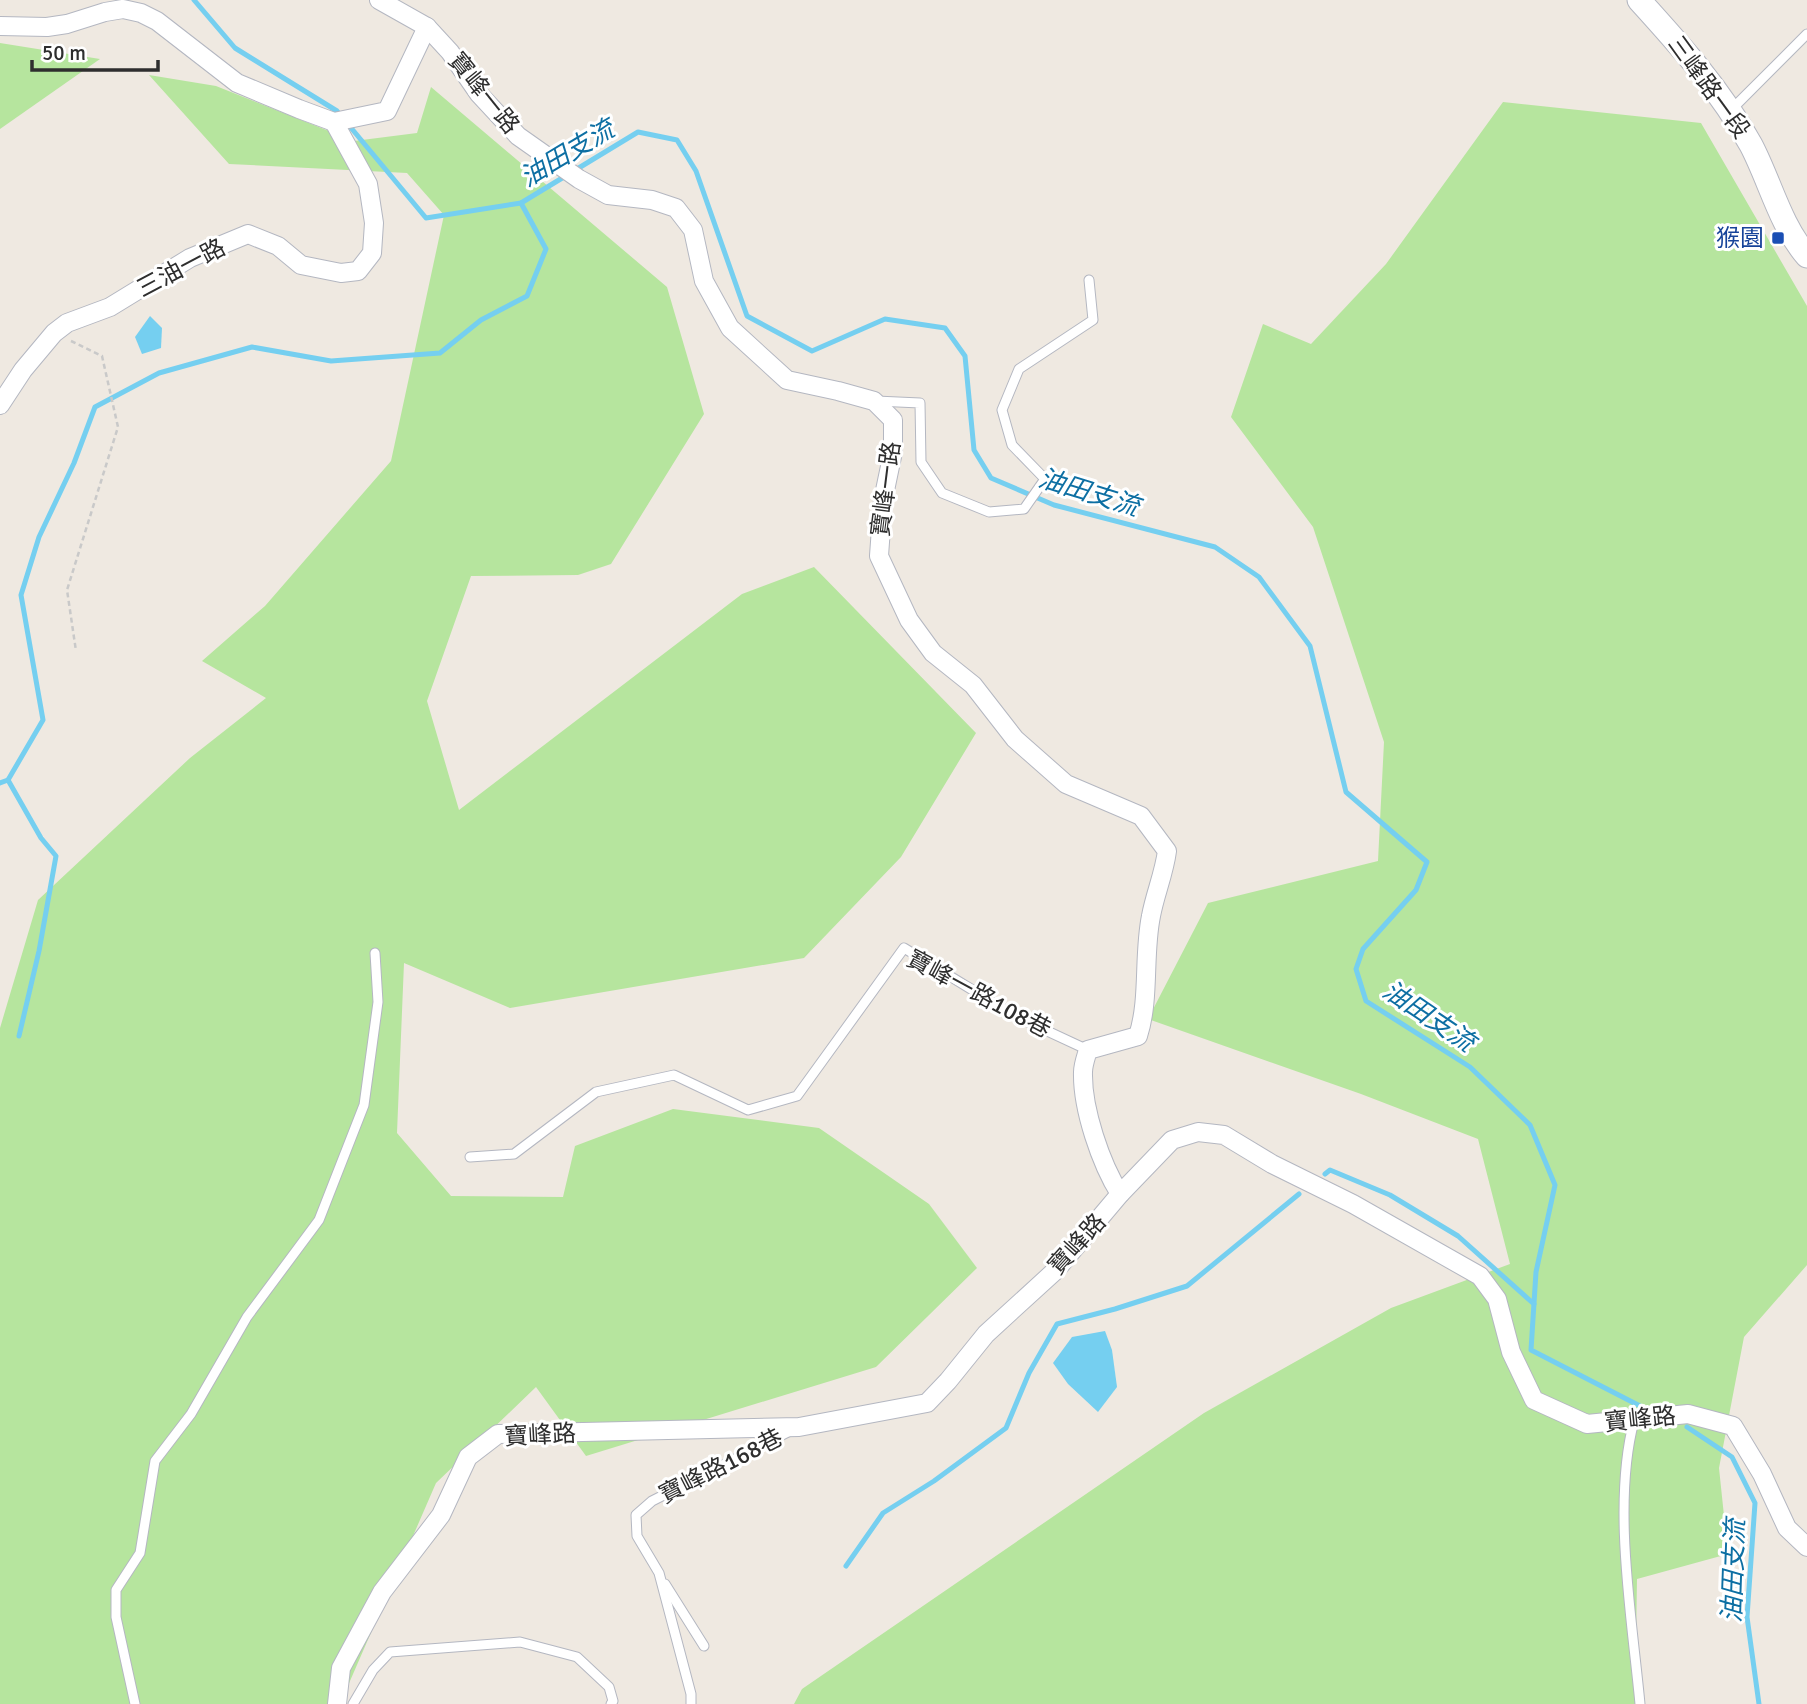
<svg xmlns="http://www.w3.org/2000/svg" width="1807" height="1704" font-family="Signika,'Noto Sans TC',sans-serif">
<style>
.green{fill:#b6e59e}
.water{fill:#75cff0}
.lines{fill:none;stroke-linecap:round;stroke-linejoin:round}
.stream{stroke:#75cff0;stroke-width:5}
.service-casing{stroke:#b4b7c1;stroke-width:11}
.minor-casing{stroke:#b4b7c1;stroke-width:20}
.tertiary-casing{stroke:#b4b7c1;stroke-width:25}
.path{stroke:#c9c9c9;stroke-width:2.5;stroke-dasharray:5 3.5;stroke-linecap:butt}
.service{stroke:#fff;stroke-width:9}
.minor{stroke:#fff;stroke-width:18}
.tertiary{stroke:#fff;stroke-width:23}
.transit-dot{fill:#1a4fb4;stroke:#fff;stroke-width:2.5}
.labels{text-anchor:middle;stroke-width:6;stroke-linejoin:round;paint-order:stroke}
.street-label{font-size:24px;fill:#2e2e2e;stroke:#fff}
.transit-label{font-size:24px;fill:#164399;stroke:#fff;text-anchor:end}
.water-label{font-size:26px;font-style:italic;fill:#0d6fa3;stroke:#fff}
</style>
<rect width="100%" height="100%" fill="#efe9e1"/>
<g class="green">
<path d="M0,43L100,59L0,129Z"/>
<path d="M149,75L216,86L354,141L417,133L431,87L667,287L704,414L611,564L578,575L471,576L427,701L459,810L742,594L814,567L976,733L901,857L804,958L510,1008L404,963L397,1133L451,1196L563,1197L575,1146L673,1109L819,1128L929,1204L977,1268L876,1367L586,1456L536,1387L436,1483L340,1704H0V1028L38,900L190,758L266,698L202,661L265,606L391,461L444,215L407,173L229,164Z"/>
<path d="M1503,102L1701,123L1807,306V1265L1744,1337L1719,1468L1728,1554L1637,1579L1635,1704H794L802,1689L1204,1413L1391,1308L1510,1264L1478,1139L1361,1094L1148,1019L1208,903L1378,861L1384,742L1313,527L1231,417L1263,324L1311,344L1386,264Z"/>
</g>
<g class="water">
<path d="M150,316L162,328L161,348L142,354L135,337Z"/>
<path d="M1105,1331L1112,1350L1117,1387L1098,1412L1068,1384L1053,1363L1072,1337Z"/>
</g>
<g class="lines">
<g class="stream">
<path d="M194,0L235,48L337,111L341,116"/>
<path d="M347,123L426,218L521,203L638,132L677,140L696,171L747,316L812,351L885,319L945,328L965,356L974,450L991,478L1054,505L1215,547L1259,577L1310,646L1346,792L1427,862L1416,890L1363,949L1356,969L1366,1001L1470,1067L1530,1125L1555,1185L1536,1272L1531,1350L1642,1407"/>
<path d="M8,780L41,838L56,856L39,951L19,1036"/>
<path d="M0,783L8,780L43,720L21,595L39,537L74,463L95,407L159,373L252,347L331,361L440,353L481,320L527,296L546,249L521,203"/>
<path d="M1325,1174L1330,1170L1390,1195L1458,1236L1534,1304"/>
<path d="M1687,1427L1732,1457L1755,1503L1747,1617L1759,1704"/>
<path d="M846,1566L883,1513L934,1481L1006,1428L1029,1373L1057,1324L1115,1309L1187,1286L1299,1194"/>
</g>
<g class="service-casing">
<g id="service">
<path d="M1731,110L1807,34"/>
<path d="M876,401L920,403L921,462L942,493L989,512L1024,509L1045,479L1012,445L1002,410L1019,369L1093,320L1089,280"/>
<path d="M470,1157L514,1154L596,1092L674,1075L748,1110L797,1096L904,948L1015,1016L1088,1050"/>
<path d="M1634,1421C1612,1504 1632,1618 1640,1704"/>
<path d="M665,1584L704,1646"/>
<path d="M135,1704L116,1617V1590L140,1553L155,1461L191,1414L247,1317L319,1220L364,1105L378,1002L375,953"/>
<path d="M353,1704L373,1670L390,1652L520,1642L577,1657L609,1687L613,1701L611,1704"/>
<path d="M691,1704V1694L659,1573L637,1536L636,1515L652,1501L788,1432"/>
</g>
</g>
<g class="minor-casing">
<g id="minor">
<path d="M379,0L427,27L450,52L479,94L518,136L579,179L608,195L652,200L676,208L693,230L704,281L730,328L787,380L838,391L874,401L893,420V452L883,500L879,556L909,620L933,653L973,685L1015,739L1066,784L1141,816L1167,851C1164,874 1155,894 1151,916C1143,955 1150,999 1138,1036L1088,1050C1086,1057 1083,1065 1083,1072C1082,1109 1101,1164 1120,1194"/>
<path d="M0,26L47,27L67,24L105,12L123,9L141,13L157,21L237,83L299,109L334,122L387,111L427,27"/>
<path d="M0,405L23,370L54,333L67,323L110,307L190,258L248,234L278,246L301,265L341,273L358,271L372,253L374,223L368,184L334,122"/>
<path d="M337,1704L341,1668L382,1592L441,1515L468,1457L498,1434L799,1427L927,1403L948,1381L986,1334L1056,1270L1120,1194L1172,1140L1198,1132L1224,1135L1272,1164L1353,1204L1480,1276L1497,1299L1511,1352L1534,1400L1587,1424L1688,1414L1733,1426L1762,1474L1787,1528L1807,1547"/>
</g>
</g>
<g class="tertiary-casing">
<path id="tertiary" d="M1639,0C1680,45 1721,91 1751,145C1770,181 1780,225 1807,256"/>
</g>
<path class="path" d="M71,341L102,356L118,427L67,590L76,651"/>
<use href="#service" class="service"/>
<use href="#minor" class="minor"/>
<use href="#tertiary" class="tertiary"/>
</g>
<rect class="transit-dot" x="1771" y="231" width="14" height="14" rx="3.5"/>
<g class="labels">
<g class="street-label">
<text transform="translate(1709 87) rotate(54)" y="8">三峰路一段</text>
<text transform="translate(484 93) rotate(51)" y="8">寶峰一路</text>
<text transform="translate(181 268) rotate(-28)" y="8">三油一路</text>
<text transform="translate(886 489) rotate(-83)" y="8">寶峰一路</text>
<text transform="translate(979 994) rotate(28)" y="8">寶峰一路108巷</text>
<text transform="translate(1077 1244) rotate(-48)" y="8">寶峰路</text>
<text transform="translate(1640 1419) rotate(-6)" y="8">寶峰路</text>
<text transform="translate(540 1435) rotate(-3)" y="8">寶峰路</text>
<text transform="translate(721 1466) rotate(-27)" y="8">寶峰路168巷</text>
</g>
<g class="transit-label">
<text x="1764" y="246">猴園</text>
</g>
<g class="water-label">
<text transform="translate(567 153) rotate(-31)" y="9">油田支流</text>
<text transform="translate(1089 492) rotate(17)" y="9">油田支流</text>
<text transform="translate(1429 1016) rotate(34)" y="9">油田支流</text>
<text transform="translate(1733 1571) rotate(-88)" y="9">油田支流</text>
</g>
</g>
<path d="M32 60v10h126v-10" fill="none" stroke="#2e2e2e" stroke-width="3.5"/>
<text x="42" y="60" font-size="21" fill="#2e2e2e" stroke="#ffffff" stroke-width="5" paint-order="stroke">50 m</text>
</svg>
